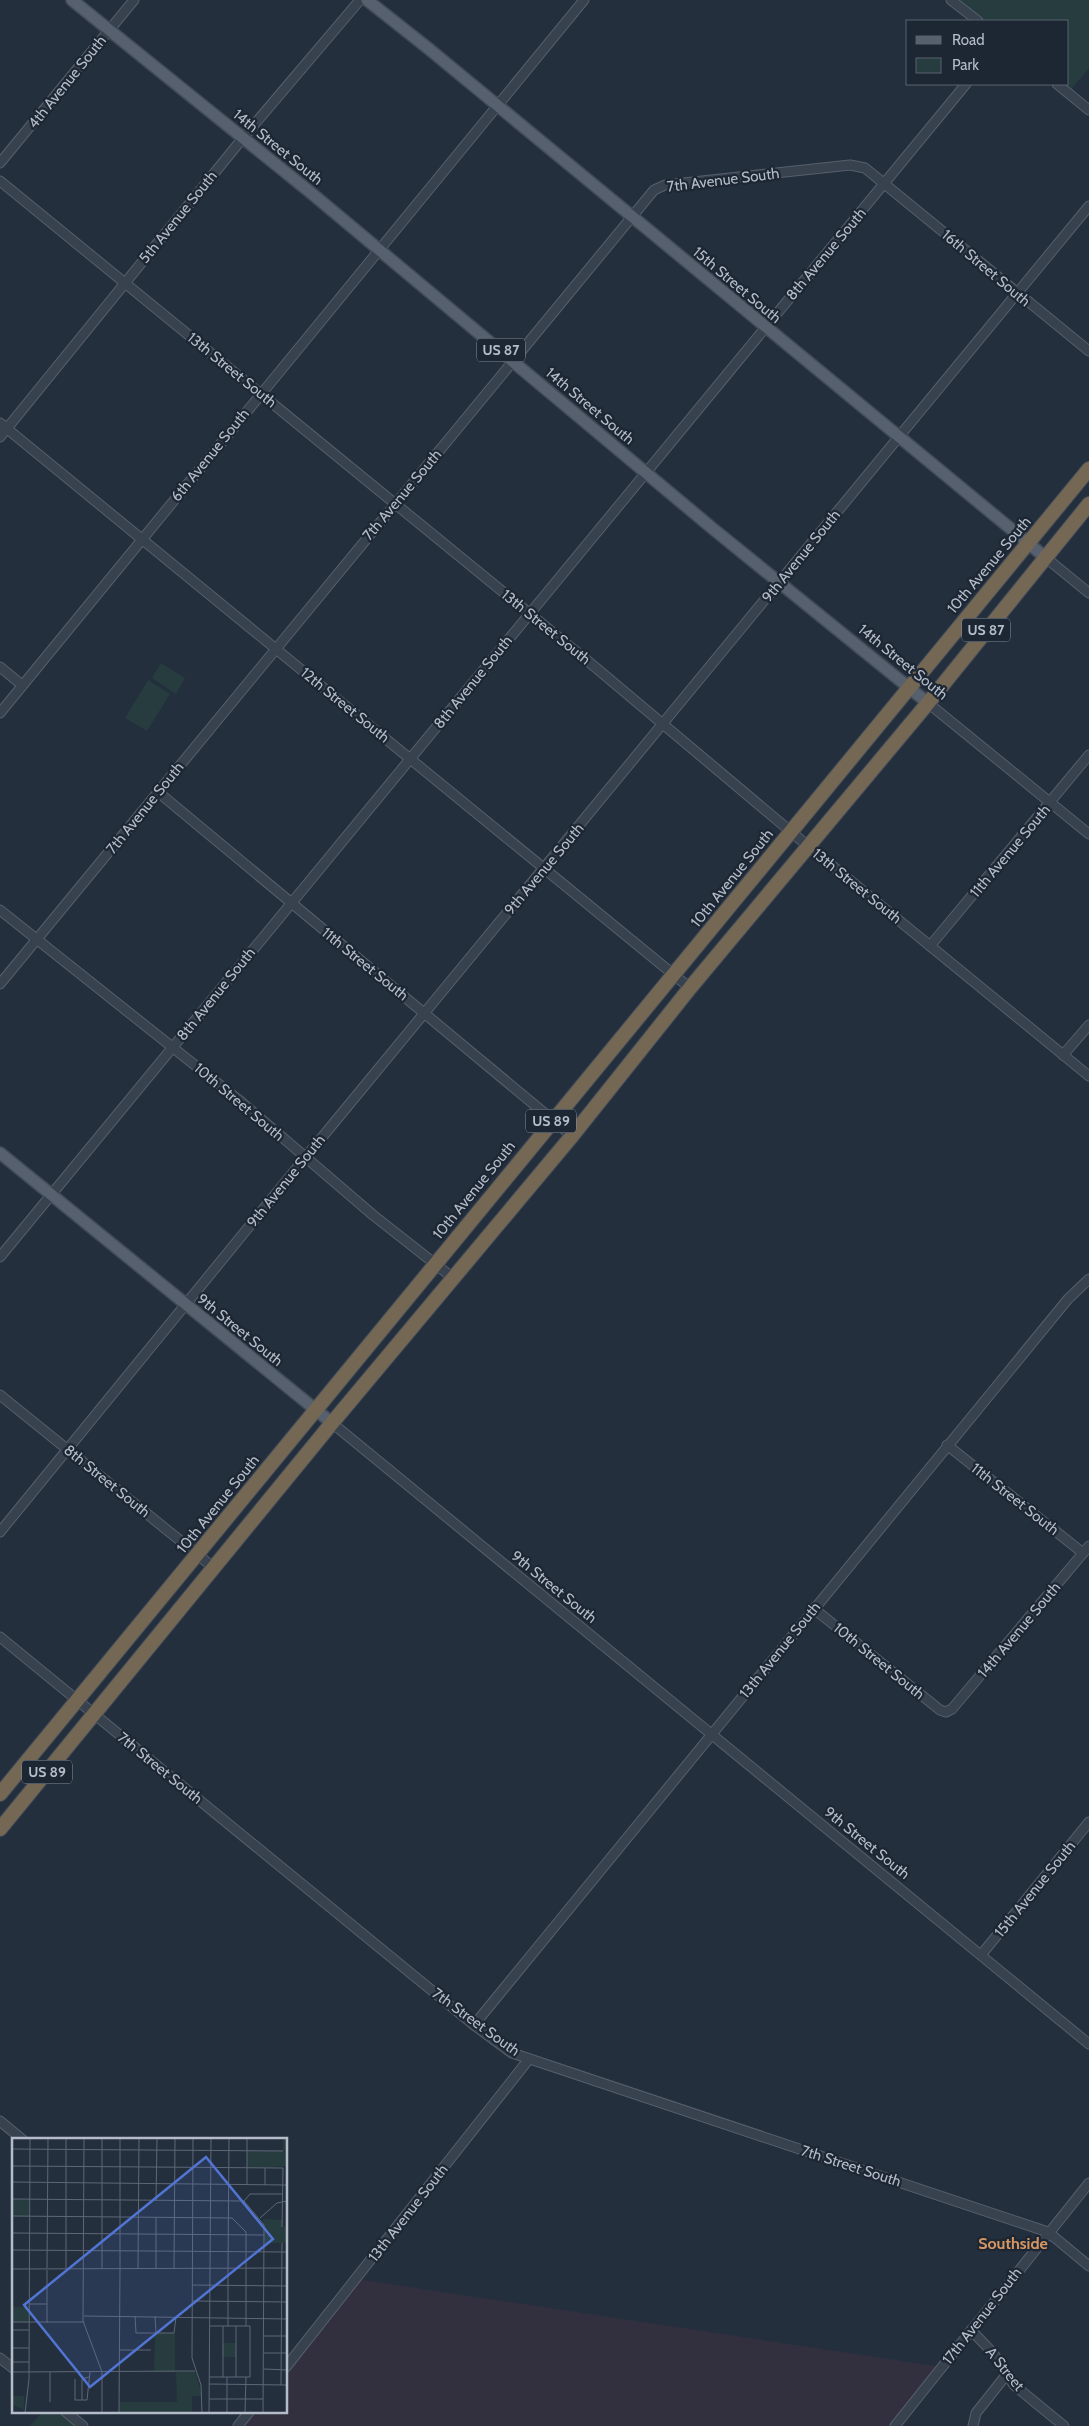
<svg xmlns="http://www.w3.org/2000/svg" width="1089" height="2426" font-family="Cabin,sans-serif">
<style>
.medical{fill:#32303f}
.green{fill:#263c3f}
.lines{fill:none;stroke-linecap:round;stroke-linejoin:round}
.minor-casing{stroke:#565f6c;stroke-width:11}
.major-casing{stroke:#414a57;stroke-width:14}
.highway-casing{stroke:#434c59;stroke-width:16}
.minor{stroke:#38414e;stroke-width:9}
.major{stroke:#56606e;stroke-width:11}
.highway{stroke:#746855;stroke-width:14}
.labels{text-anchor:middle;stroke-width:4.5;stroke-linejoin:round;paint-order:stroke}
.shield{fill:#1d2633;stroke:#878f9c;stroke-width:1}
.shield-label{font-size:14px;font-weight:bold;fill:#b4bcc9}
.street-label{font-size:15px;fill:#b4bcc9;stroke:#1d2633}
.neighbourhood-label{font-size:16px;font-weight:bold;fill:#d59563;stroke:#1d2633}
.inset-road{fill:none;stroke:#5e6776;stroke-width:1}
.view{fill:#5274d3;fill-opacity:0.15;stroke:#5274d3;stroke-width:2.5}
.inset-edge{fill:none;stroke:#b4bcc9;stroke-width:2.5}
</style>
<rect width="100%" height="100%" fill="#242f3e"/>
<path class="medical" d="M356,2279L942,2367L895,2426H237L248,2412H286V2365Z"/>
<g class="green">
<path d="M952,0H1089V68L1068,93L1057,84H1068V21H978Z"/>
<path d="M161,663L185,678L176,694L152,678Z"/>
<path d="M148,680L170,694L147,731L125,718Z"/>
<path d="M42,2412H66L83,2426H30Z"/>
</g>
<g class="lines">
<g class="minor-casing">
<g id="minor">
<path d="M951,0L978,21"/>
<path d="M1057,84L1089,110"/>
<path d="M0,163L134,0"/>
<path d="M0,181L595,667L808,846L1089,1076"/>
<path d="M0,423L690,988"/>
<path d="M0,437L242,139L360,0"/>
<path d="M1045,557L1089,593"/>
<path d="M0,667L22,685"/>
<path d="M928,703L1089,834"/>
<path d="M0,713L584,0"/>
<path d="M158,792L572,1136"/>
<path d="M0,910L240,1101L373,1215L453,1278"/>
<path d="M930,946L1089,755"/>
<path d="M0,984L654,190L665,185L850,165L865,168L1089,351"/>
<path d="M1063,1055L1089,1025"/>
<path d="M0,1257L966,84"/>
<path d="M0,1395L214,1568"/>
<path d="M332,1423L1089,2044"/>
<path d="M947,1445L1083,1553"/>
<path d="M0,1532L305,1158L1089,206"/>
<path d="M813,1608L940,1710L946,1712L952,1709L1089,1546"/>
<path d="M0,1637L474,2025L512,2053L1048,2232L1089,2266"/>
<path d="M981,1955L1089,1822"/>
<path d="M474,2025L1068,1299L1089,1279"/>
<path d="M0,2121L23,2140"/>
<path d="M971,2330L993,2353L1014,2385L1064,2426"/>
<path d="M0,2358L14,2369"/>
<path d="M286,2367L529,2059"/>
<path d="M66,2412L83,2426"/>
<path d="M238,2426L249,2412"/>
<path d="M895,2426L1089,2183"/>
<path d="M973,2426L976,2413L1007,2374"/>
</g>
</g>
<g class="major-casing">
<g id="major">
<path d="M72,0L310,192L712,528L928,703"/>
<path d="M367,0L429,49L1045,557"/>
<path d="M0,1153L332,1423"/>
</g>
</g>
<g class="highway-casing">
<g id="highway">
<path d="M0,1794L1089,469"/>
<path d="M0,1829L332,1423L572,1136L690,988L928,703L1089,504"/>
</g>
</g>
<use href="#minor" class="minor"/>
<use href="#major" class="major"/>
<use href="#highway" class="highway"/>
</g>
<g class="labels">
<g class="shield">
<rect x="477" y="338.5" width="48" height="23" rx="4"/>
<rect x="962" y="618.5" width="48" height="23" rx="4"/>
<rect x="526" y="1109.5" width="50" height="23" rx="4"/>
<rect x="22" y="1760.5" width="50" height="23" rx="4"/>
</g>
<g class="shield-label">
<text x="501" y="355">US 87</text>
<text x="986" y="635">US 87</text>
<text x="551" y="1126">US 89</text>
<text x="47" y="1777">US 89</text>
</g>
<g class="street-label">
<text transform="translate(67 82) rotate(-51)" y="5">4th Avenue South</text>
<text transform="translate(278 147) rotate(39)" y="5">14th Street South</text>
<text transform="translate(723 180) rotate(-7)" y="5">7th Avenue South</text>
<text transform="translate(178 217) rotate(-51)" y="5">5th Avenue South</text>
<text transform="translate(826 254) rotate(-50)" y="5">8th Avenue South</text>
<text transform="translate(986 268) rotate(40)" y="5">16th Street South</text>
<text transform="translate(737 285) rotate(40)" y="5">15th Street South</text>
<text transform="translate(232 370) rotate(39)" y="5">13th Street South</text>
<text transform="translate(590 406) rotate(40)" y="5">14th Street South</text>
<text transform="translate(210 455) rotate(-51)" y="5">6th Avenue South</text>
<text transform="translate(402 495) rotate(-50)" y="5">7th Avenue South</text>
<text transform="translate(801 556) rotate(-51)" y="5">9th Avenue South</text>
<text transform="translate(989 565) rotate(-50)" y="5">10th Avenue South</text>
<text transform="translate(546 627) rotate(39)" y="5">13th Street South</text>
<text transform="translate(903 662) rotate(39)" y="5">14th Street South</text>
<text transform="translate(473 682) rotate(-51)" y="5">8th Avenue South</text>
<text transform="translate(345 705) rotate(39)" y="5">12th Street South</text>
<text transform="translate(145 808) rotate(-51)" y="5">7th Avenue South</text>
<text transform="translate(1010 851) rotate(-50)" y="5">11th Avenue South</text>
<text transform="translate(544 869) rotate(-50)" y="5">9th Avenue South</text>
<text transform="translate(732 878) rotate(-51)" y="5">10th Avenue South</text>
<text transform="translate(857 886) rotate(39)" y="5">13th Street South</text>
<text transform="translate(365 964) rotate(39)" y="5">11th Street South</text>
<text transform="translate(216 994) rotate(-51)" y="5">8th Avenue South</text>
<text transform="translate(239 1102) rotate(40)" y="5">10th Street South</text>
<text transform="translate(286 1181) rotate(-51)" y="5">9th Avenue South</text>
<text transform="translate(474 1190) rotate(-51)" y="5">10th Avenue South</text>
<text transform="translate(240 1330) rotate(39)" y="5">9th Street South</text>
<text transform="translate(107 1481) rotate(39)" y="5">8th Street South</text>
<text transform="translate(1015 1499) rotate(38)" y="5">11th Street South</text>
<text transform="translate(218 1504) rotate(-51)" y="5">10th Avenue South</text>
<text transform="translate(554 1587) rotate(39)" y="5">9th Street South</text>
<text transform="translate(1019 1630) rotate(-50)" y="5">14th Avenue South</text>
<text transform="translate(780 1650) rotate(-51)" y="5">13th Avenue South</text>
<text transform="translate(879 1661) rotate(39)" y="5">10th Street South</text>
<text transform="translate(160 1768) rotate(39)" y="5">7th Street South</text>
<text transform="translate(867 1843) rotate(39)" y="5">9th Street South</text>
<text transform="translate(1035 1889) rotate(-51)" y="5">15th Avenue South</text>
<text transform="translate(476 2022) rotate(36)" y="5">7th Street South</text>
<text transform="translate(851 2166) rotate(18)" y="5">7th Street South</text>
<text transform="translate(408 2213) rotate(-52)" y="5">13th Avenue South</text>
<text transform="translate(982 2316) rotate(-52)" y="5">17th Avenue South</text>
<text transform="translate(1005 2369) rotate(51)" y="5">A Street</text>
</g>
<g class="neighbourhood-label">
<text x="1013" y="2249">Southside</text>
</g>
</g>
<g transform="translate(12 2138)">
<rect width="275" height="275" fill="#242f3e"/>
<path d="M271,0H275V28L235,30V13L271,12ZM0,61L18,62V78H0ZM251,81L271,82V88L275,89V105H252ZM0,169H17V185L0,184ZM143,195H163V234H142ZM211,205H224V219H210ZM183,233L190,258H180V275H107V264H165L164,234ZM0,258H12V272L0,266Z" fill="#263c3f"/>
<path class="inset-road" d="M72,0L71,183L90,234V275M181,0L180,220L189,247L190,275M0,11L271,13M0,19V0M0,28L271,30L270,89M0,44L275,47M235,46V0M253,47V30M0,61L232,63L252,87L251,275M144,63L145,0M232,63L238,56H271M0,78L220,80L234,94V188M248,80L265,65L275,63M0,95L252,97M0,112L275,114M35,130L36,0M54,130V0M144,130V79M0,131L275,130M90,131V0M108,131V0M126,131L127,0M162,131L163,0M35,132V185M198,132L199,0M216,132L217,0M180,147L275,148M180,163L275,164M17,166H35M72,178L275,181M123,178L124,195H162L164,179M143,178L144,195M0,184H72M216,188V132M0,197V192H17M252,198H275M0,210H17M107,212H139M252,215H275M0,224H17M252,231L275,232M0,234L183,233M38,234V264M197,239H238V188H198M211,239V188M224,239V188M63,241V262H75L78,234M197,246L275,247M269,247L270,105M197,261H251M70,262V241L77,239M13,275L17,241L18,0M107,275L108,131M197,275L198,132M215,275V239M233,275L234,239"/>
<path class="view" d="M194,19L261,101L78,249L12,167Z"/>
<rect width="275" height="275" class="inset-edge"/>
</g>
<rect x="906" y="20" width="162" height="65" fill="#1d2633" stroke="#59626f"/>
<rect x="916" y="36" width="25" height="8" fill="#56606e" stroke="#59626f"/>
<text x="952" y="45" font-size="15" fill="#b4bcc9">Road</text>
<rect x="916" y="58" width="25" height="15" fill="#263c3f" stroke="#59626f"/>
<text x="952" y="70" font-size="15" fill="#b4bcc9">Park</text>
</svg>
